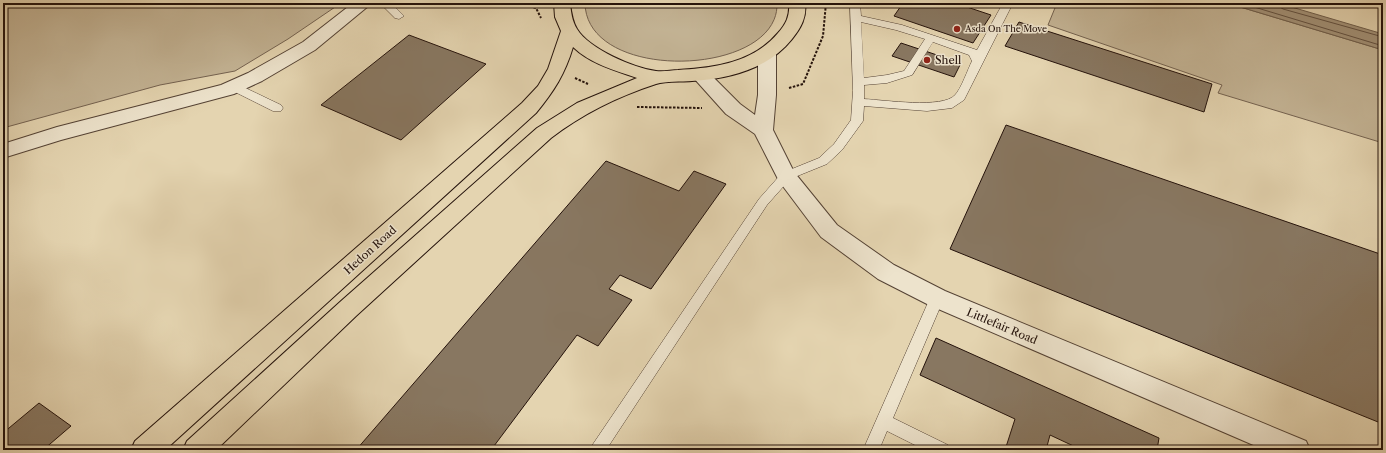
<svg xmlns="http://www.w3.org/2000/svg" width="1386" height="453" font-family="'Libre Caslon Text',serif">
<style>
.green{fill:#c3b394;stroke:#746250}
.water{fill:#a39278;stroke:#705f4c}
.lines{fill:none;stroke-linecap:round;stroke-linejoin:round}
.shore{stroke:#645242;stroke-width:1}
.building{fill:#887761;stroke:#24120b}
.lane-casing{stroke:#544234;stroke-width:1}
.street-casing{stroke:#544234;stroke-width:2}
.highway-casing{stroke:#24120b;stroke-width:2}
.path{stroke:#24120b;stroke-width:2;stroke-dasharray:2.5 1.5;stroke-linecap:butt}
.lane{fill:#ede3cc;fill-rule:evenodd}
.street{fill:#ede3cc;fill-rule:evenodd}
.highway{fill:#e4d4b0;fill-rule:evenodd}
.poi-dot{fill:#8f2418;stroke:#ede3cc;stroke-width:1.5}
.labels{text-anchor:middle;stroke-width:3;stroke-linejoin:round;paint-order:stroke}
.far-poi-label{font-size:9px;fill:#24120b;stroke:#ede3cc;text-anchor:start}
.poi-label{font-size:11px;fill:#24120b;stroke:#ede3cc;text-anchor:start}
.street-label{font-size:11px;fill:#24120b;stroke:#ede3cc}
</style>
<rect width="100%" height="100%" fill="#e4d4b0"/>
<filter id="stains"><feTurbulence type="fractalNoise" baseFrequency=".005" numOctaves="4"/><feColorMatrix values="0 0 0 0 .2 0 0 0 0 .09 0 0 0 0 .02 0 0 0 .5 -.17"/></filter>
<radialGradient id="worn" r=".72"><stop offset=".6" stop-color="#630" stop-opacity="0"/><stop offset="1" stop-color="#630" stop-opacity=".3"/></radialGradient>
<g class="green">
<path d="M19,3H341L288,39L235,71L160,85L3,128V10Z"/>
<path d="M585,3H777C780,77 586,84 585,3Z"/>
<path d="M1057,3H1227L1383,50V143L1218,93L1222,85L1048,25Z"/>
</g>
<path class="water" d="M1227,3H1278L1383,34V50Z"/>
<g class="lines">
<g class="shore">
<path d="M1241,3L1383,46"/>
<path d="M1280,3V7L1283,9L1383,37"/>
</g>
</g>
<g class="building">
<path d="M903,3H955L991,15L973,43L894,16Z"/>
<path d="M1019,22L1212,84L1204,112L1005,46Z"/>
<path d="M409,35L486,64L401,140L321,105Z"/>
<path d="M901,43L961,63L954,77L892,56Z"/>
<path d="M1006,125L1383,255V424L950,249Z"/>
<path d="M606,161L679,191L694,171L726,184L651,289L620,275L609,289L632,300L598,346L577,335L491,450H356Z"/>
<path d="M936,338L1159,438L1157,450H1082L1050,435L1046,450H1005L1015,419L920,375Z"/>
<path d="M39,403L71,426L43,450H3V433Z"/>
</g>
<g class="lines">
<g class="lane-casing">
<g id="lane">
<path d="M380,3H391L404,16L399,19L395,18Z"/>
<path d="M850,3H860L861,16L902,25L977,50L1003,3H1013L964,100L952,108L927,111L864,106L863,121L842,150L827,164L790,179L767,205L606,450H589L759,199L782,173L819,158L834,144L851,120L853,91ZM861,22L896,30L925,39L904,71L887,75L864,78ZM933,42L969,55L972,61C968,69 961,89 955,95C943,109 884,100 864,99V85L887,83L912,75Z"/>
<path d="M235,83L281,105L283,108L281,111H273L231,90L229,87L231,84Z"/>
<path d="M937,292L942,294L944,298L893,418L948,445L950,450H925L887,431L879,450H863L930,298L932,294Z"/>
</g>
</g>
<g class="street-casing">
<g id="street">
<path d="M353,3H372L315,50L262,81L234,94L61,140L3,158V144L57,127L221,85L248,73L303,42Z"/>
<path d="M767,48L773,50L776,54V95L773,130L794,172L837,225L894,265L945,291L1306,441L1310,450H1265L929,305L878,279L821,237L779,181L755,134L726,114L691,75L693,71L700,69L707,71L740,104L755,115L758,95V54L761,50Z"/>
</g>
</g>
<g class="highway-casing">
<path id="highway" d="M554,3H570C571,12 572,21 577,29C589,49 634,68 656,71C664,72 671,70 678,70C714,68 753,63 778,33C786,24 790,16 789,3H805C807,17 801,28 792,39C768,69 729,79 692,81C681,82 666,81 656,84C619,96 582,114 551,138L356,316L216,450H183L187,441L340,302L537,128L577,103L637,78C614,70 591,64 573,47C565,74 554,91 536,113L165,450H131L135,441L522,103L538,86L548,69L561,31L555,17Z"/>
</g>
<g class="path">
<path d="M518,3L536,8L541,18"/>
<path d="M1381,3L1383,4"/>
<path d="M575,78L588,84"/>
<path d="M789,88L803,84L823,36L826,3"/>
<path d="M637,107L702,108"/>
</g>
<use href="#lane" class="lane"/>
<use href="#street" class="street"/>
<use href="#highway" class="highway"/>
</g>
<g class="poi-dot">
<circle cx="957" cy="29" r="4"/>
<circle cx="927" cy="60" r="4"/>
</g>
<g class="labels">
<g class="far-poi-label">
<text x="965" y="32">Asda On The Move</text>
</g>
<g class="poi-label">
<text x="935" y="64">Shell</text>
</g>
<g class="street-label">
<text transform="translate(370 250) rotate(-42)" y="4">Hedon Road</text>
<text transform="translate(1002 326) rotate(23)" y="4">Littlefair Road</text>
</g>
</g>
<rect width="1386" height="453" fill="none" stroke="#e4d4b0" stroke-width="16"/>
<rect x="4" y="4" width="1378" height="445" fill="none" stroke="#24120b" stroke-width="2"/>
<rect x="8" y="8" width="1370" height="437" fill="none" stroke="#24120b"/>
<rect width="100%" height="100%" filter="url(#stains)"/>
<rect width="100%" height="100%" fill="url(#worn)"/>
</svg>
